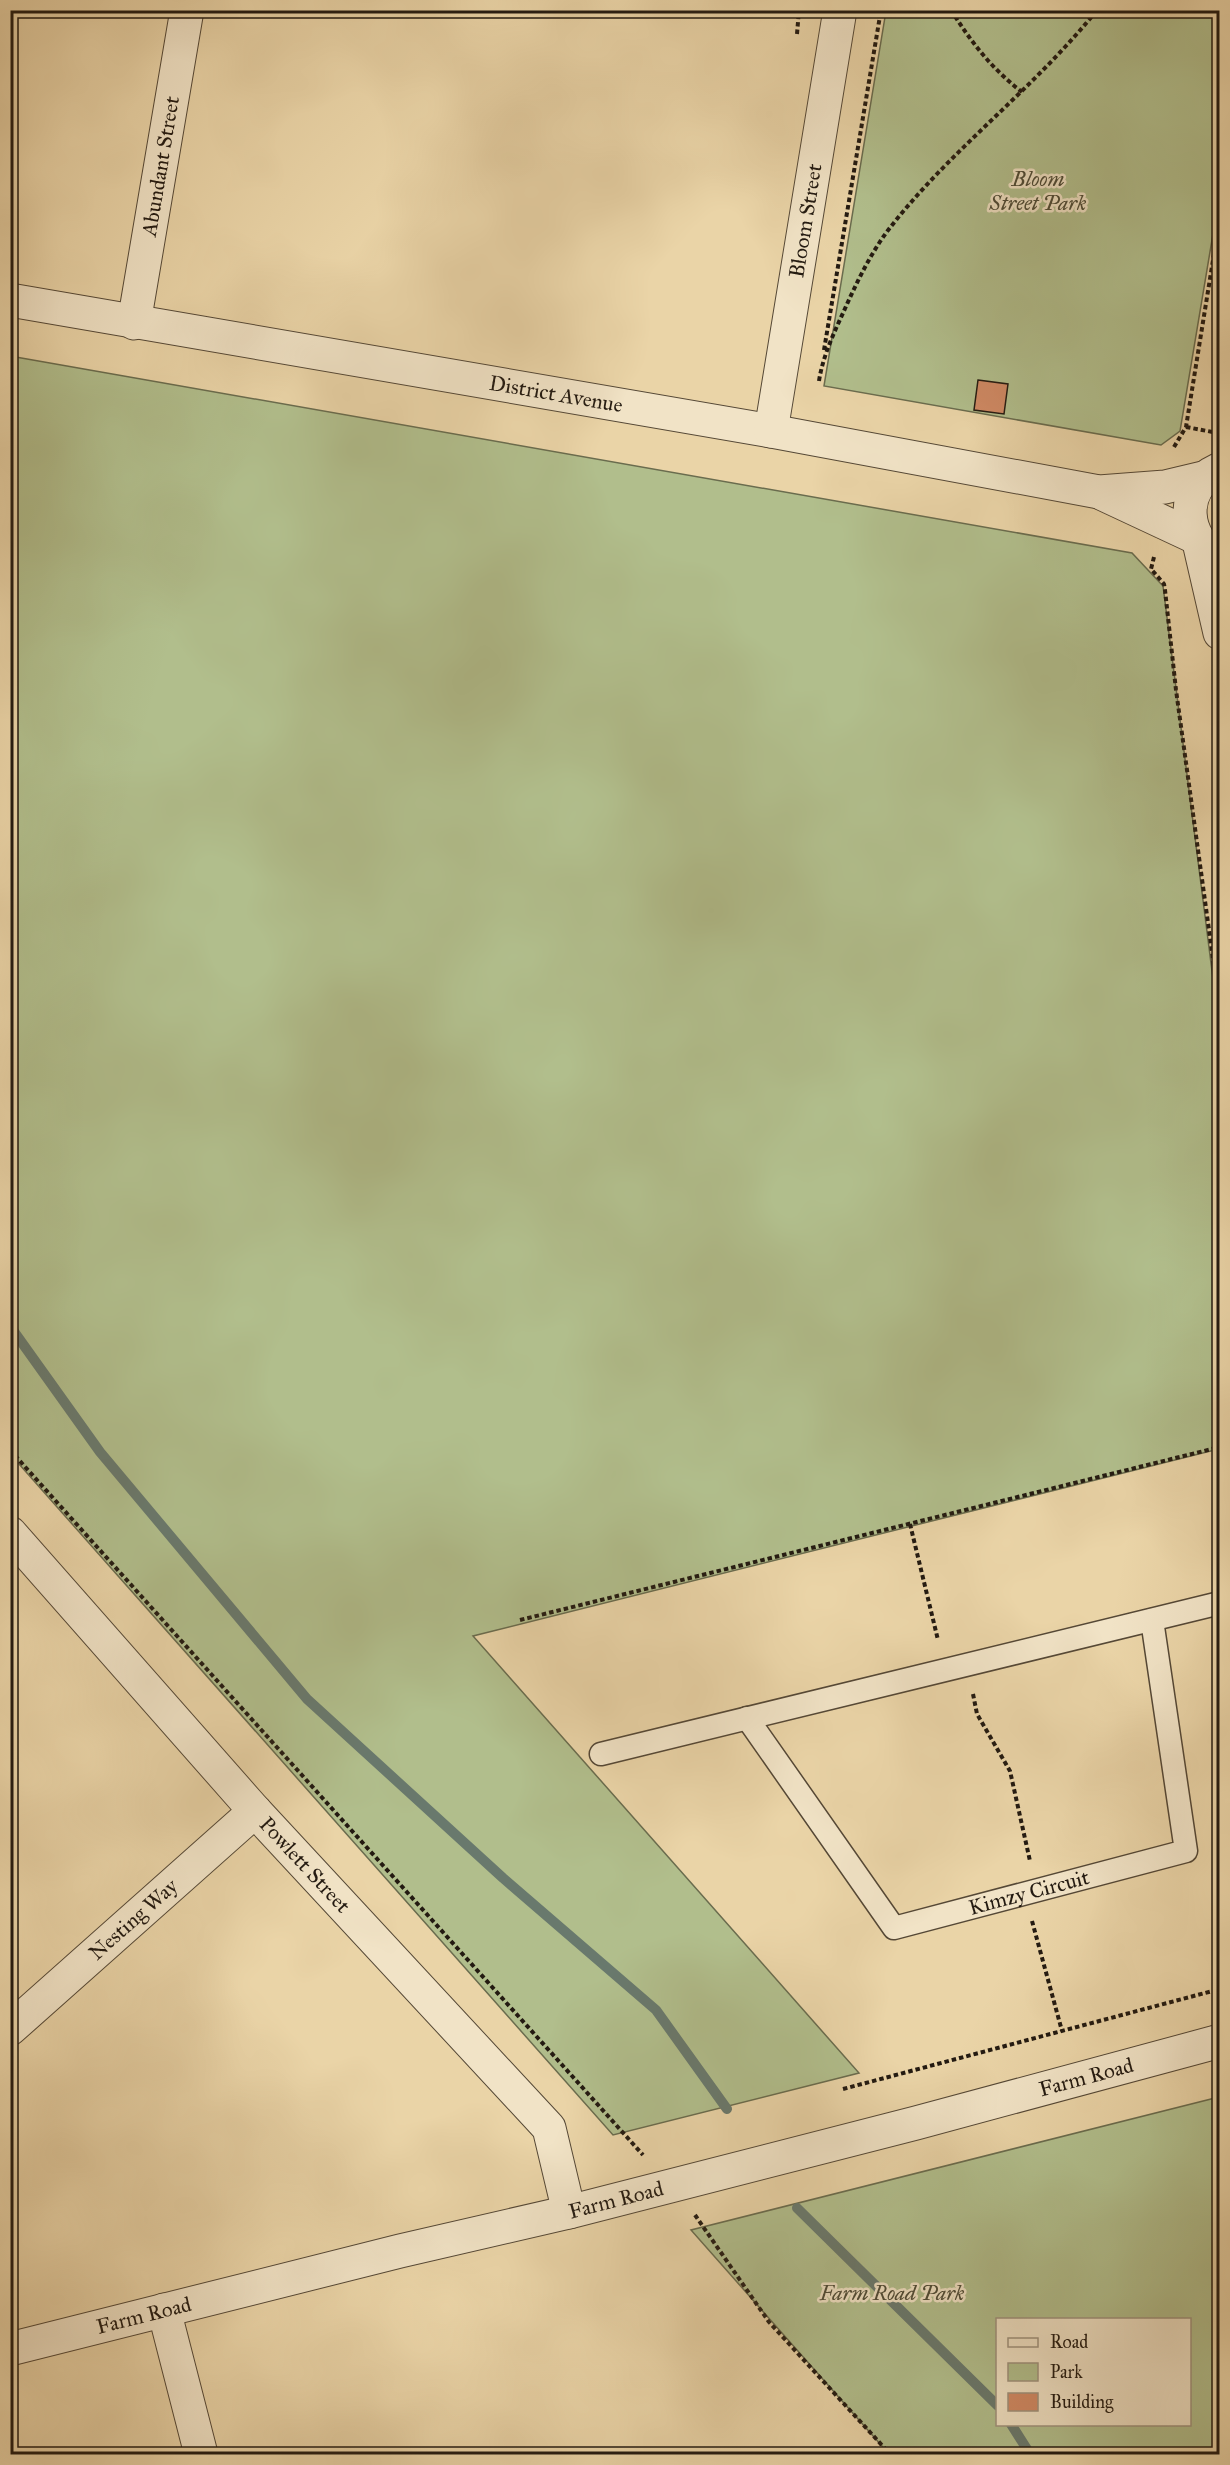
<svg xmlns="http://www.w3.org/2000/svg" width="1230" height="2465" font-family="'IM FELL Great Primer',serif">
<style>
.green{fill:#b1be8c;stroke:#6a6c4e;stroke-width:1.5;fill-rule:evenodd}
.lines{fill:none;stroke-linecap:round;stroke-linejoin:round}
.stream{stroke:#69796d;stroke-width:10}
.building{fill:#d18a65;stroke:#231a11;stroke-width:1.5}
.lane-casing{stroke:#554836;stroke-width:25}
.street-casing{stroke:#554836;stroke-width:35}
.path{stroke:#231a11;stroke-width:4;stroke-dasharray:4.5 3;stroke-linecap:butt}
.lane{stroke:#f1e3c6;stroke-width:22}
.street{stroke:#f1e3c6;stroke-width:33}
.labels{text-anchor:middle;stroke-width:5;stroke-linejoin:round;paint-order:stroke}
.street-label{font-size:21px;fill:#231a11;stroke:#f1e3c6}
.park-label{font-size:21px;font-style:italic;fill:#4e4b36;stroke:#f1e3c6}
</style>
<rect width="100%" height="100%" fill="#ead4a7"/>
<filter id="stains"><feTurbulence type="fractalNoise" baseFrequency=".00333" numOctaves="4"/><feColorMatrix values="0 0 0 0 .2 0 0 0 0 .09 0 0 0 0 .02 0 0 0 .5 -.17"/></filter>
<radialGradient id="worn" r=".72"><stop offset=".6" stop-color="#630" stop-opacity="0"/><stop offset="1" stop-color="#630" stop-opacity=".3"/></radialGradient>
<g class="green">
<path d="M886,11H1219V198L1180,431L1161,445L824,386Z"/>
<path d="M10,356L1132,553L1163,586L1219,1026V1449L473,1636L859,2073L613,2135L11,1455Z"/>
<path d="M1219,2097V2454H889L691,2230ZM998,2320H1190V2424H998Z"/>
</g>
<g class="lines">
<g class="stream">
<path d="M10,1326L100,1452L307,1699L503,1878L656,2010L727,2109"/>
<path d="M797,2208L998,2406"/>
<path d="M1011,2424L1030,2454"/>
</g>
</g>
<path class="building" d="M978,380L1008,384L1004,414L974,410Z"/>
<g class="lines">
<g class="lane-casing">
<g id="lane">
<path id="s1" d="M747,1718L894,1928L1186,1851L1152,1620"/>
<path d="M601,1754L1220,1603"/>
</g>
</g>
<g class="street-casing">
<g id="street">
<path id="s2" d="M10,300L771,431L1099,492L1165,487L1207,477"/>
<path id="s3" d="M134,323L187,10"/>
<path id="s4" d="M771,431L840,10"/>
<path d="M1218,470C1178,488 1183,540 1220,559"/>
<path d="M1103,494L1195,537"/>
<path d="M1199,542L1220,633"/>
<path id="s5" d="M10,1533L255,1811L549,2128L569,2212"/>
<path id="s6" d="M10,2029L255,1811"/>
<path d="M164,2310L201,2454"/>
<path id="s7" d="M10,2349L400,2251L569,2212L916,2123L1220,2041"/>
</g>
</g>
<g class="path">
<path d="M951,10C971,42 992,69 1022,92"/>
<path d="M797,34L799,10"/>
<path d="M824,350L881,10"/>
<path d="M819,381C823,356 833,335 843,313C856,284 870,254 889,229C951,149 1034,89 1097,10"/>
<path d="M1186,427L1218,433"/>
<path d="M1174,447L1186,427L1220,217"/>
<path d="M1154,557L1151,569L1164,584L1165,590L1176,690L1220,1010"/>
<path d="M10,1450L643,2155"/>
<path d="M910,1524L938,1640"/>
<path d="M520,1620L1220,1447"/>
<path d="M973,1694L977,1714L1010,1771L1030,1861"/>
<path d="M1032,1921L1062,2031"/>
<path d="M843,2089L1220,1989"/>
<path d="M695,2215L769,2322L890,2454"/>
</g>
<use href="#lane" class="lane"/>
<use href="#street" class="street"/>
</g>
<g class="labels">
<g class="street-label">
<text dy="7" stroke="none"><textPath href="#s3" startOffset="159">Abundant Street</textPath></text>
<text dy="7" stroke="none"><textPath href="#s4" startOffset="213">Bloom Street</textPath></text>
<text dy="7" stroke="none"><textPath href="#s2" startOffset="554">District Avenue</textPath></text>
<text dy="7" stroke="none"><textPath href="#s5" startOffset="444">Powlett Street</textPath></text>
<text dy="7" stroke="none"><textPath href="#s1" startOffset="396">Kimzy Circuit</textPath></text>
<text dy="7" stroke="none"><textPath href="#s6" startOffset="165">Nesting Way</textPath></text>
<text dy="7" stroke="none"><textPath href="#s7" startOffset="1110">Farm Road</textPath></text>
<text dy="7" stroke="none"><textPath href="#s7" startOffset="624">Farm Road</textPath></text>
<text dy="7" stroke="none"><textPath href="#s7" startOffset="138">Farm Road</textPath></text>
</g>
<g class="park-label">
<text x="1038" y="186">Bloom<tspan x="1038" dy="24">Street Park</tspan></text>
<text x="892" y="2300">Farm Road Park</text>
</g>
</g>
<rect width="1230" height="2465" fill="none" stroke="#ead4a7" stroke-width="36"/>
<rect x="12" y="12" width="1206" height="2441" fill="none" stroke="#231a11" stroke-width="3"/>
<rect x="18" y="18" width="1194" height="2429" fill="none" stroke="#231a11" stroke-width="1.5"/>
<rect x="996" y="2318" width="195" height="108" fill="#f1e3c6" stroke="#9f937e" stroke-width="1.5"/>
<rect x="1008" y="2338" width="30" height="9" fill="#f1e3c6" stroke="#9f937e" stroke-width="1.5"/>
<text x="1050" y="2348" font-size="18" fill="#231a11">Road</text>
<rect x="1008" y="2363" width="30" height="18" fill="#b1be8c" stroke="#9f937e" stroke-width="1.5"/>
<text x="1050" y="2378" font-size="18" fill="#231a11">Park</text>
<rect x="1008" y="2393" width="30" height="18" fill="#d18a65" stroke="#9f937e" stroke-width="1.5"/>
<text x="1050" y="2408" font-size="18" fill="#231a11">Building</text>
<rect width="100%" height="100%" filter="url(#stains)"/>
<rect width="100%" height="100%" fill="url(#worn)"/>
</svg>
